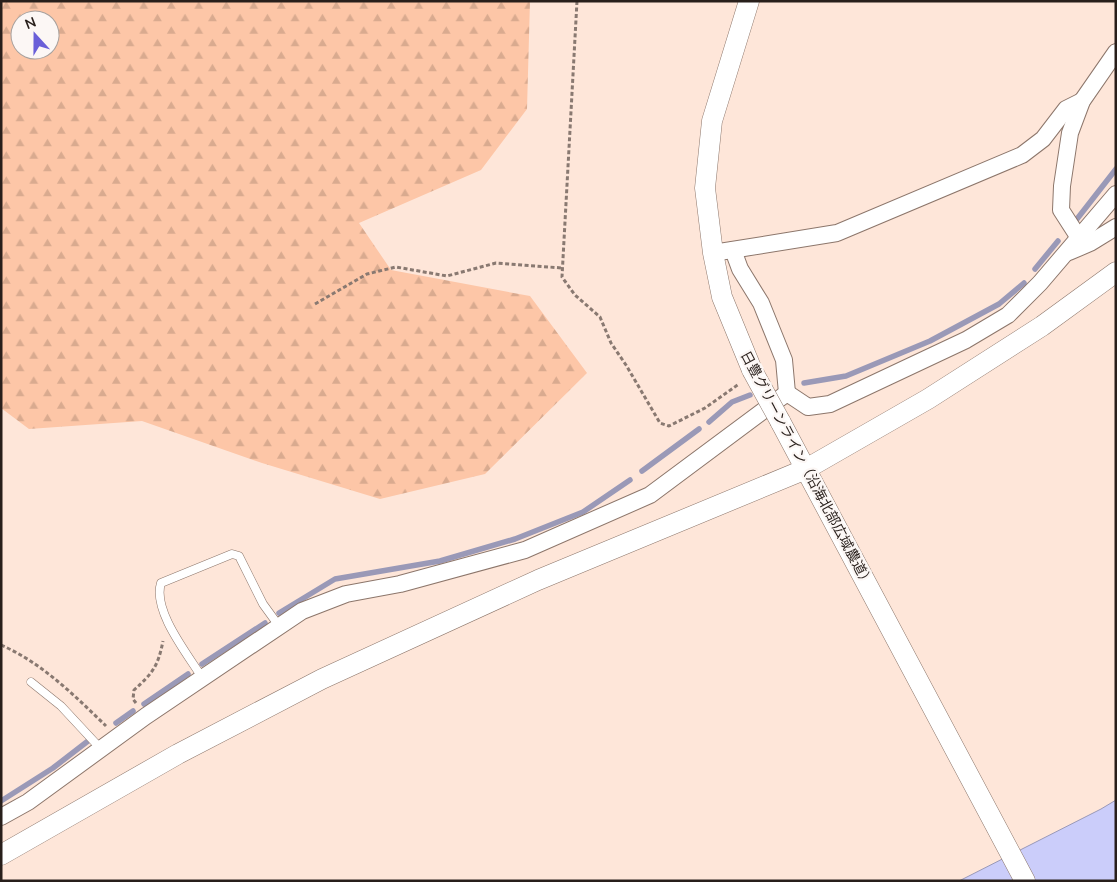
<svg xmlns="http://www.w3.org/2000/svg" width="1117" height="882" font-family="Mulish,'Noto Sans JP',sans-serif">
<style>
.forest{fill:url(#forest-firs);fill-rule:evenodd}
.water{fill:#cbcdfa;stroke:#9a99b7}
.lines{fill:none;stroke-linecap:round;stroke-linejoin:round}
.stream{stroke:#9a99b7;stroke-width:5.5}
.service-casing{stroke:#8c766b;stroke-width:9}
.minor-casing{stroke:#8c766b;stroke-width:18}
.tertiary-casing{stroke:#8c766b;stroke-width:21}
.path{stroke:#897971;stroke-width:3;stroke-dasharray:4 2.5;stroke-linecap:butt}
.service{stroke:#fff;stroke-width:8}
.minor{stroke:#fff;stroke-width:16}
.tertiary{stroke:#fff;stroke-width:20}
.tertiary-bridge-casing{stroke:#8c766b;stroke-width:21;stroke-linecap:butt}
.tertiary-bridge{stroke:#fff;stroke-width:20}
.labels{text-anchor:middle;stroke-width:4.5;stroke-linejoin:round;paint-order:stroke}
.street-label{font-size:14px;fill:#281f1b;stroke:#fcf7f5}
</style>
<defs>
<pattern id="forest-firs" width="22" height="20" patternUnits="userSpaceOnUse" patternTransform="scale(1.25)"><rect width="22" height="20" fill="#fdc6a7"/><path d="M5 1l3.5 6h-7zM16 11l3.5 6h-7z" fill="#d9aa8f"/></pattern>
</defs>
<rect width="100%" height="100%" fill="#fee6d9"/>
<path class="forest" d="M1,1H530L527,109L481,170L359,223L391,270L530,296L587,373L485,474L380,499L262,463L142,421L29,429L1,408ZM20,20H50V50H20Z"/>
<path class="water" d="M1116,800V881H959L1101,809Z"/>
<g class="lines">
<g class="stream">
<path d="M1077,219L1116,169"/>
<path d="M1035,269L1058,241"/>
<path d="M804,383L846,376L930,341L999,304L1024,283"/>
<path d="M709,422L732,402L750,395"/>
<path d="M642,471L699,429"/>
<path d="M279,613L335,579L440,561L515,539L583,512L630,480"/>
<path d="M202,664L265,623"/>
<path d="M144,704L188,674"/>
<path d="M116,723L133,711"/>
<path d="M1,801L53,768L88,741"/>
</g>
<g class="service-casing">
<g id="service">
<path d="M203,679C189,656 152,611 161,583L232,554L239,556L263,604L279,626"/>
<path d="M31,682L61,706L101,749"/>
</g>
</g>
<g class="minor-casing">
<g id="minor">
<path d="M1079,238L1061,210L1062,186L1070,133L1082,101L1116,52"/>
<path d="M733,250L740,269L761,303L784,360L787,393"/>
<path d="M1069,252L1090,243L1116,227"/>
<path d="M713,253L837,233L1022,155L1043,139L1066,109L1082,101"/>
<path d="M1,817L28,802L146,716L302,611L346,594L400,584L525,550L650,495L787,393L808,407L830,404L966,340L1008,315L1040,283L1116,194"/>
</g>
</g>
<g class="tertiary-casing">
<g id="tertiary">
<path d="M749,1L712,121L705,188L713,253L722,297L752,370"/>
<path d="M780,421L1025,881"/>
<path d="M1,855L178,754L322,679L538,580L806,469L928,399L1042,326L1116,272"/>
</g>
</g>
<g class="path">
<path d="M577,1L562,277L575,295L600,317L611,343L626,365L660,423L669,426L705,408L739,384"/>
<path d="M315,304L367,274L396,267L447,276L496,263L562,268"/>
<path d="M1,645C42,663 74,695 106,726"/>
<path d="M136,703L133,699L134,690C153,673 158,666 163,641"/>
</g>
<use href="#service" class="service"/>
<use href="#minor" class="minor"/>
<use href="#tertiary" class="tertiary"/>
<g class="tertiary-bridge-casing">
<path id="tertiary-bridge" d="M752,370L780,421"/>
</g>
<use href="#tertiary-bridge" class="tertiary-bridge"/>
</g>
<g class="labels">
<g class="street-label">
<text transform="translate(807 469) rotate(62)" y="5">日豊グリーンライン（沿海北部広域農道）</text>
</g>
</g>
<rect width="1117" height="882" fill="none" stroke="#281f1b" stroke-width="5"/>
<g transform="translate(35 35) rotate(339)"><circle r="24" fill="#fcf7f5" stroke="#a7a19e"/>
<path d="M0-4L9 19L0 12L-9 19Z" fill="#6a5fd8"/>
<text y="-8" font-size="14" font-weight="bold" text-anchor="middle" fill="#281f1b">N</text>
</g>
</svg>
